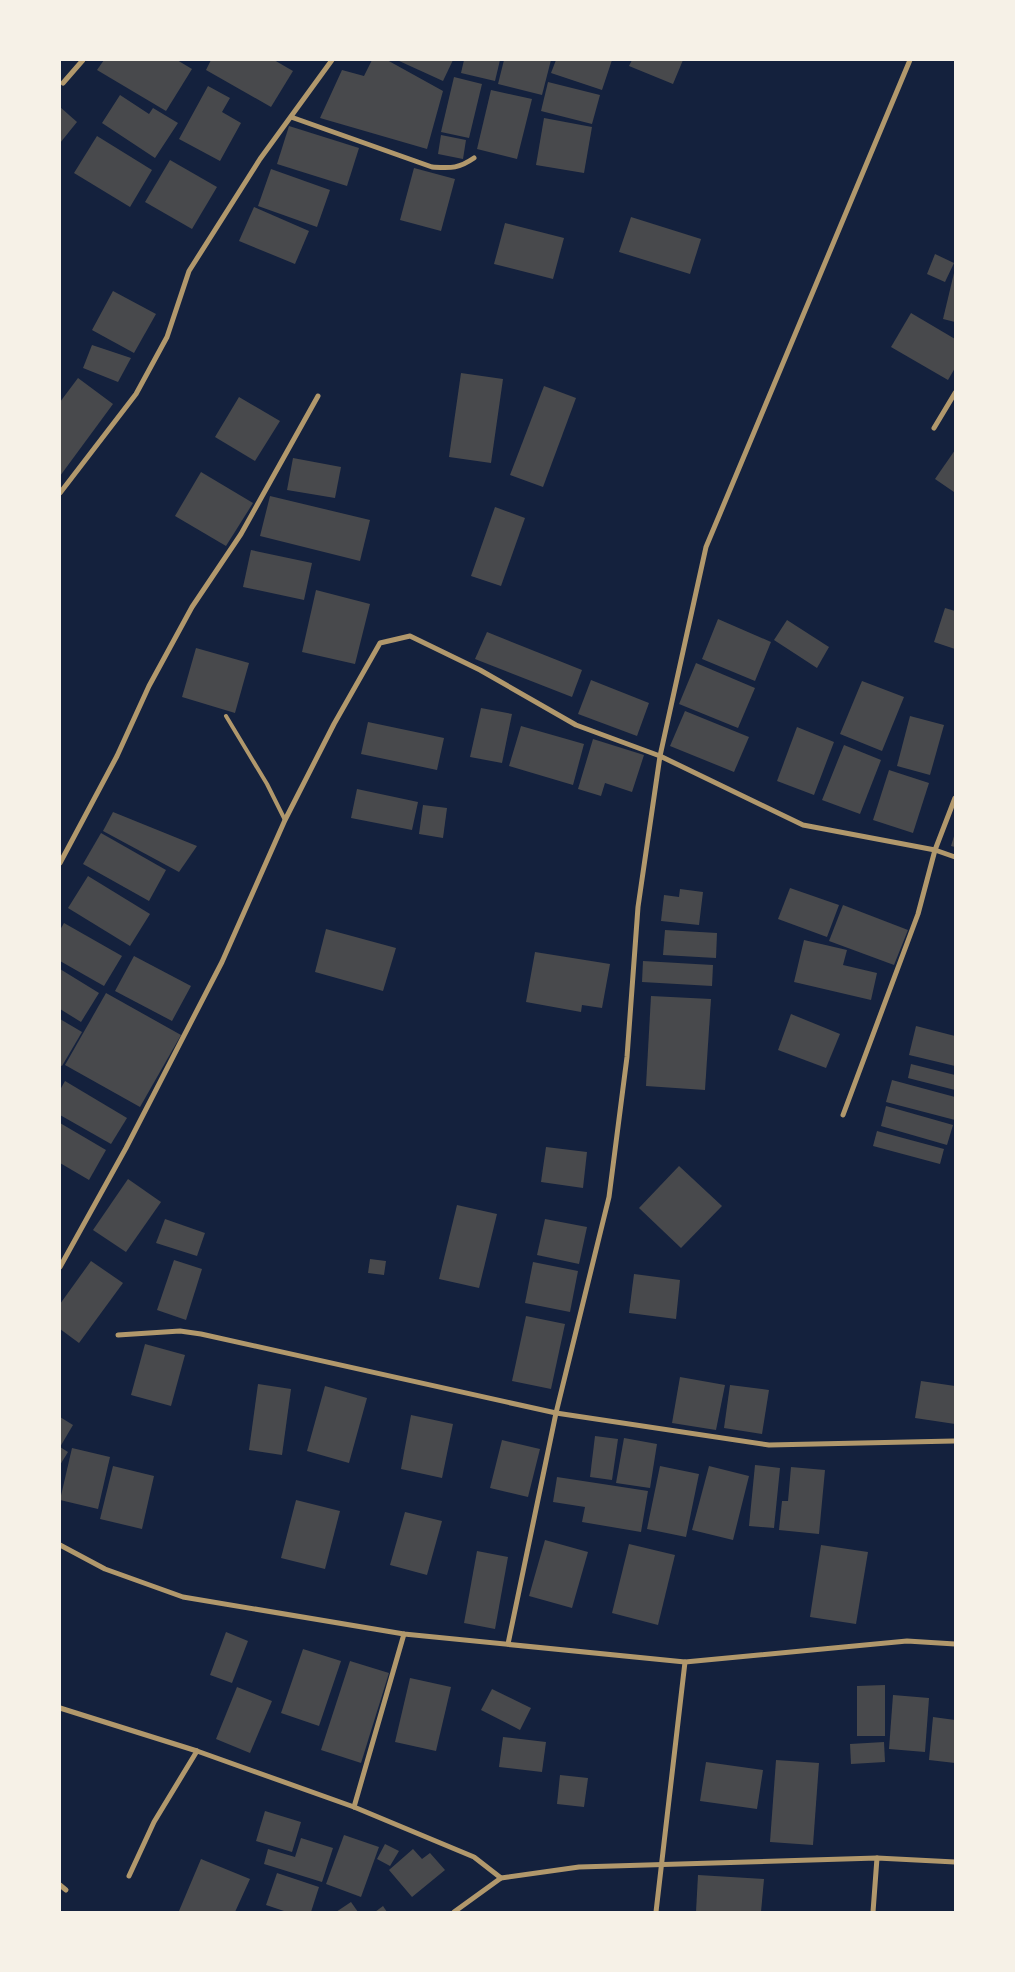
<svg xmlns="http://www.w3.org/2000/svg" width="1015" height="1972" font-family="Rubik,sans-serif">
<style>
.building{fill:#48494c}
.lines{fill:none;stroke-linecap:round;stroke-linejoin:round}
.service{stroke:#b1986c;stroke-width:4}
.minor{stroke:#b1986c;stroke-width:5}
</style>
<rect width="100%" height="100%" fill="#14213d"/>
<g class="building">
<path d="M104,60H177L192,69L166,111L97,70Z"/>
<path d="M211,60H274L293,71L271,107L206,70Z"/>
<path d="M372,60H387L443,91L427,149L320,118L342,70L364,76Z"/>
<path d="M397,60H453L443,81Z"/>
<path d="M464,60H500L495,81L461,73Z"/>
<path d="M504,60H551L542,95L498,84Z"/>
<path d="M556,60H612L602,90L551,73Z"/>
<path d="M632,60H683L673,84L629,66Z"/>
<path d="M454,77L482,84L469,138L441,132Z"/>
<path d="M548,82L600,95L592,124L541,111Z"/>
<path d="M208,86L230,98L222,112L241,123L220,161L179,139Z"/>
<path d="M491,90L532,99L517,159L477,149Z"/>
<path d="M120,95L149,114L153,108L178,123L155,158L102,123Z"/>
<path d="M60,107L77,122L60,143Z"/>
<path d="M544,118L592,127L584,173L536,165Z"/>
<path d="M289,126L359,148L347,186L277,164Z"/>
<path d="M441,135L466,140L463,159L438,154Z"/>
<path d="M97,136L152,170L130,207L74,173Z"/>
<path d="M170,160L217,187L192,229L145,202Z"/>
<path d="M414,168L455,179L441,231L400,220Z"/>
<path d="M271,169L330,190L317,227L258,206Z"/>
<path d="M254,207L309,231L295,264L239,241Z"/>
<path d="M631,217L701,239L690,274L619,252Z"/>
<path d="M505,223L564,238L553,279L494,264Z"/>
<path d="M935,254L954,263L945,282L927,274Z"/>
<path d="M954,273H955V322L943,319Z"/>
<path d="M113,291L156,314L134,353L92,330Z"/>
<path d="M911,313L955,339V368L948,380L891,347Z"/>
<path d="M92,345L131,358L118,382L83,368Z"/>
<path d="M461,373L503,379L491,463L449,457Z"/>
<path d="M78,378L113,404L60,476V402Z"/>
<path d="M544,386L576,398L543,487L510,475Z"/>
<path d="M239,397L280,421L255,461L215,437Z"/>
<path d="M955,450V490L954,492L935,479Z"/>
<path d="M293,458L341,467L335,498L287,490Z"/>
<path d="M201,472L253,503L226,546L175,516Z"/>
<path d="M270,496L370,520L360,561L260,536Z"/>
<path d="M495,507L525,518L501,586L471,576Z"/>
<path d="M251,550L312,563L304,600L243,587Z"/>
<path d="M316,590L370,604L355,664L302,652Z"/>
<path d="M945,608L955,611V649L934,642Z"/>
<path d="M718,619L771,642L755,681L702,659Z"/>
<path d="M787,620L829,647L817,668L774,640Z"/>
<path d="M487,632L582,670L572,697L475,659Z"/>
<path d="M196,648L249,663L235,713L182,697Z"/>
<path d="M696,663L755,688L738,728L679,704Z"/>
<path d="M591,680L649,703L637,736L578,714Z"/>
<path d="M862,681L904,697L882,751L840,734Z"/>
<path d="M481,708L512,714L502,763L470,757Z"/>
<path d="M685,711L749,737L734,772L670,746Z"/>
<path d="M910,716L944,725L930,775L897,766Z"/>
<path d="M368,722L444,738L437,770L361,754Z"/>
<path d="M521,726L584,744L573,785L509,766Z"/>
<path d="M797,727L834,742L814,795L777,781Z"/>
<path d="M593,739L644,755L632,792L605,783L601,796L578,789Z"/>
<path d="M844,745L881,760L860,814L822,800Z"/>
<path d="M889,770L929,783L913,833L873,820Z"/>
<path d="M357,789L418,802L412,830L351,818Z"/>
<path d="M423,805L447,808L443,838L419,834Z"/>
<path d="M113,812L197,846L179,872L103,831Z"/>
<path d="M101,833L166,870L149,901L83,864Z"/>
<path d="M955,833V847L951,846Z"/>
<path d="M88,876L150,914L130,946L68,908Z"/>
<path d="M790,888L839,905L827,937L778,919Z"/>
<path d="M680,889L703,892L699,925L661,921L664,895L679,897Z"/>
<path d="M843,905L908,930L894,965L829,941Z"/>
<path d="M64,923L122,956L104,986L60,961V930Z"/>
<path d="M326,929L396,948L383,991L315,972Z"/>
<path d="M665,930L717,933L716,958L663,955Z"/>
<path d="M804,940L847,950L843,965L877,973L871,1000L794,982Z"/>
<path d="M535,952L610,964L602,1008L582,1005L581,1012L526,1002Z"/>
<path d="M134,956L191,986L172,1021L115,991Z"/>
<path d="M643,961L713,965L712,986L642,982Z"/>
<path d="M60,969L99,993L81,1022L60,1009Z"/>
<path d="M106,993L181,1035L140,1107L65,1065Z"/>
<path d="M651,996L711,999L705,1090L646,1086Z"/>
<path d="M791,1014L840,1034L826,1068L778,1050Z"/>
<path d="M60,1019L82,1032L62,1066L60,1065Z"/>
<path d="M916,1026L955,1036V1066L909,1055Z"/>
<path d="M911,1064L955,1075V1090L908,1078Z"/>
<path d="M892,1080L955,1097V1120L886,1102Z"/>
<path d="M65,1081L127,1118L111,1144L60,1115V1090Z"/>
<path d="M886,1106L953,1125L947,1145L881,1126Z"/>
<path d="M60,1123L106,1150L89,1180L60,1163Z"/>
<path d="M877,1131L944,1149L940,1164L873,1146Z"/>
<path d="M546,1147L587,1152L583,1188L541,1182Z"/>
<path d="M679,1166L722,1206L681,1248L639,1208Z"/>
<path d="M128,1179L161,1202L126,1252L93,1230Z"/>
<path d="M457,1205L497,1214L479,1288L439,1279Z"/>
<path d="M165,1219L205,1233L197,1256L156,1243Z"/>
<path d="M545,1219L587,1227L579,1264L537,1255Z"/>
<path d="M370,1259L386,1261L384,1275L368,1273Z"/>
<path d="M174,1260L202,1269L186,1320L157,1310Z"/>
<path d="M91,1261L123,1283L79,1343L60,1329V1304Z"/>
<path d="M533,1262L578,1271L570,1312L525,1303Z"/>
<path d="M634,1274L680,1280L676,1319L629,1313Z"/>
<path d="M526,1316L565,1324L551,1389L512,1381Z"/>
<path d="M145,1344L185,1355L171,1406L131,1395Z"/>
<path d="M680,1377L725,1385L716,1430L672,1423Z"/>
<path d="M921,1381L955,1386V1424L915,1418Z"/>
<path d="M258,1384L291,1389L282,1455L249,1450Z"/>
<path d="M730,1385L769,1390L762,1434L724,1428Z"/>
<path d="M325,1386L367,1398L349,1463L307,1451Z"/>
<path d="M411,1415L453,1424L442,1478L401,1469Z"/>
<path d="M60,1417L73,1425L60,1447Z"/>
<path d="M595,1436L618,1439L612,1480L590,1477Z"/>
<path d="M624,1438L657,1444L650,1488L616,1483Z"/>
<path d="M502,1440L540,1449L528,1497L490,1488Z"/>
<path d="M60,1447L68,1452L60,1465Z"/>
<path d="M72,1448L110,1457L98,1509L60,1500Z"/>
<path d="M755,1465L780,1468L774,1528L749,1526Z"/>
<path d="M113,1466L154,1476L142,1529L100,1519Z"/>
<path d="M660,1466L699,1474L686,1537L647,1529Z"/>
<path d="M709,1466L749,1476L733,1540L692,1530Z"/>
<path d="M791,1467L825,1470L819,1534L779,1530L782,1501H788Z"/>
<path d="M557,1477L648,1491L641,1532L582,1522L585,1507L553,1502Z"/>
<path d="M296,1500L340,1511L325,1569L281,1558Z"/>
<path d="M405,1512L442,1521L427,1575L390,1565Z"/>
<path d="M545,1540L588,1552L572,1608L529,1596Z"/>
<path d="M629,1544L675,1555L658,1625L612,1613Z"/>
<path d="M821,1545L868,1552L856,1624L810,1617Z"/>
<path d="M477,1551L508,1557L495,1629L464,1623Z"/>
<path d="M226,1632L248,1641L232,1683L210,1675Z"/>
<path d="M303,1649L341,1661L319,1726L281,1713Z"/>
<path d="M350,1661L389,1673L361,1763L321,1750Z"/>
<path d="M410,1678L451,1687L436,1751L395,1742Z"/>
<path d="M885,1685V1736H857V1686Z"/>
<path d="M237,1687L272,1701L250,1753L216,1739Z"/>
<path d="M492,1689L531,1708L520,1730L481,1710Z"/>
<path d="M893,1695L929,1698L925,1752L889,1749Z"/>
<path d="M933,1717L955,1720V1763L929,1760Z"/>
<path d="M503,1737L546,1742L542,1772L499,1767Z"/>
<path d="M884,1742L885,1762L851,1764L850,1744Z"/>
<path d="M776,1760L819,1763L813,1845L770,1842Z"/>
<path d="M706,1762L763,1770L757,1809L700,1801Z"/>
<path d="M560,1775L588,1778L584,1807L557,1804Z"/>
<path d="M265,1811L301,1822L292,1852L256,1841Z"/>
<path d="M344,1835L379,1847L361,1897L326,1884Z"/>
<path d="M301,1838L333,1848L322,1882L264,1864L268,1849L295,1857Z"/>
<path d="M385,1844L399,1851L390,1866L377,1859Z"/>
<path d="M413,1849L422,1859L430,1853L445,1870L412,1897L389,1870Z"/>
<path d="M201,1859L250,1879L235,1912L179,1911Z"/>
<path d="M277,1873L319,1887L311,1912H287L266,1905Z"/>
<path d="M698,1875L764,1879L761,1912H696Z"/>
<path d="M351,1902L358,1912H336Z"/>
<path d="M383,1906L387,1912H375Z"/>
</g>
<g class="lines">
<path class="service" d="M226,716L267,784L285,820"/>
<g class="minor">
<path d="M63,83L83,60"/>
<path d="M291,117L432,167C451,168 458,169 474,158"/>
<path d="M934,428L955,393"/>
<path d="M60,493L136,394L167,337L189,271L260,159L332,60"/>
<path d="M60,863L117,756L149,686L192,607L241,534L318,396"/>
<path d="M843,1115L918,914L935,850L955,798"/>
<path d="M60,1267L126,1148L222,962L285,820L334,724L380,643L410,636L480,670L576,725L660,756L803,825L935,850L955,857"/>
<path d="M118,1335L180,1331L201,1334L556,1413L769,1445L954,1441"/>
<path d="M60,1545L105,1569L183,1597L404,1634L685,1662L907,1641L955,1644"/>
<path d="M508,1644L556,1413L609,1197L627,1057L638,907L660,756L706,547L910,60"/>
<path d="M60,1708L197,1751L354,1807L474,1857L501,1878"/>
<path d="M354,1807L404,1634"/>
<path d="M129,1876L154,1822L197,1751"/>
<path d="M60,1885L66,1890"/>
<path d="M454,1912L501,1878L579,1867L877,1858L955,1862"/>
<path d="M656,1912L685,1662"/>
<path d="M873,1912L877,1858"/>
</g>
</g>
<rect width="1015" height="1972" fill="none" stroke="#f6f1e7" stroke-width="122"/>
</svg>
